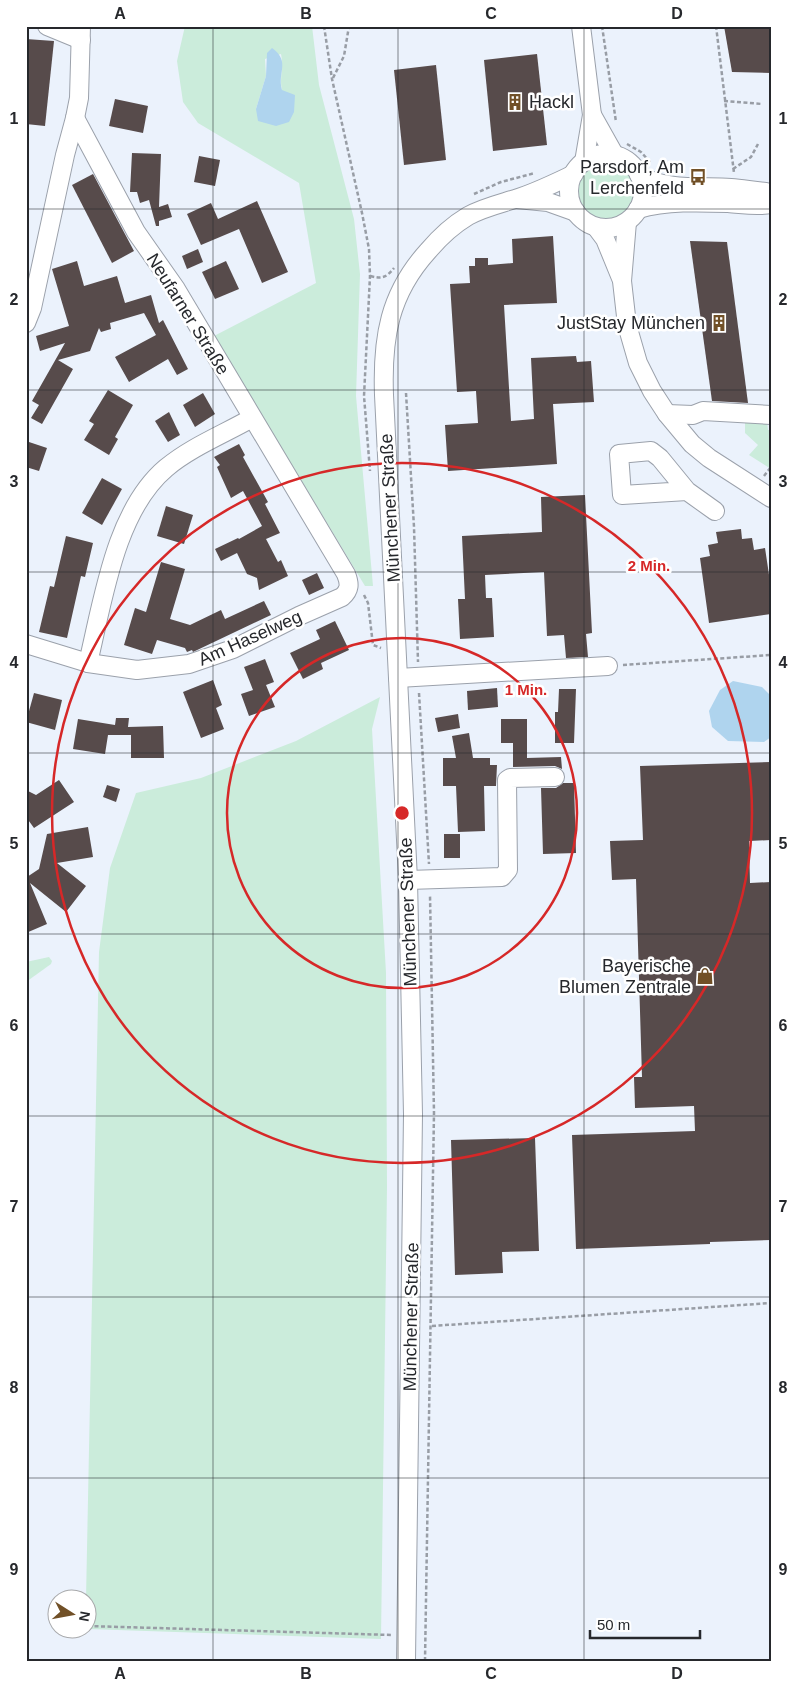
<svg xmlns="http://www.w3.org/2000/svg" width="797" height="1687" font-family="Arial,sans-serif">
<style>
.green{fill:#cbecdb;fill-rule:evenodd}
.water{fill:#afd4ee}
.building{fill:#574b4b}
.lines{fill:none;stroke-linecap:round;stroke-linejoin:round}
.minor-casing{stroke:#9ba1ab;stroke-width:20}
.path{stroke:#989da5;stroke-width:2.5;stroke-dasharray:4 2.5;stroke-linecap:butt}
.minor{stroke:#fff;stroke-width:18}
.grid{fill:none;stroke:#26282c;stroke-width:1;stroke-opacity:0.55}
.ring{fill:none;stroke:#d62828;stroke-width:2.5}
.labels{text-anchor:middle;stroke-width:5;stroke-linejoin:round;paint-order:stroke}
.poi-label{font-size:18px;fill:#26282c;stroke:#fff;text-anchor:end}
.street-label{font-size:18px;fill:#26282c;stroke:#fff}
.centre{fill:#d62828;stroke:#fff;stroke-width:2.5}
.ring-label{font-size:15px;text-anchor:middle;font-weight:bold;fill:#d62828;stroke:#fff;stroke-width:5;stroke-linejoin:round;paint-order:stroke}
.neatline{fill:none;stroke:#26282c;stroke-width:2}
.grid-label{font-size:16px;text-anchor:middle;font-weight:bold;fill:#26282c}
</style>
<rect width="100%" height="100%" fill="#ebf2fc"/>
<g class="green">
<path d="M185,26H312L319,85L354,219L360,274L356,396L373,586H365L214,336L316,283L299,183L198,123L183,102L177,61ZM281,54C284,69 279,77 282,90L256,109L266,76L265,59Z"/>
<circle cx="607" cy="191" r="29"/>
<path d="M767,421L768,430H771V469L749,455L758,445L745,433V423Z"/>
<path d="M380,697L372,729L386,973L387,1187L381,1639L88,1629V1600L86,1599L99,952L110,868L136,793L201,778L296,741Z"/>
<path d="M49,957L52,961L51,964L26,982V962Z"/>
</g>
<g class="water">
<path d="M272,48C291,62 277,72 282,90L295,95L294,112L289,122L276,126L258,121L256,109L266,76L267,53Z"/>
<path d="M733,681L762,687L771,696V737L764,742L728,741L712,727L709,711L720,690Z"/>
</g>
<g class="building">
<path d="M724,26H771V73L732,72Z"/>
<path d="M26,39L54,41L45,126L26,124Z"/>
<path d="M537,54L547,145L493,151L484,60Z"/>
<path d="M436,65L446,160L404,165L394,70Z"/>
<path d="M115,99L148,106L143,133L109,126Z"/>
<path d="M132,153L161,154L159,207L168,204L172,217L159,221V226H156L149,200L140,203L137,192H130Z"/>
<path d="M199,156L220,160L215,186L194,182Z"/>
<path d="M93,174L134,251L112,263L72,185Z"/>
<path d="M257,201L288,272L262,283L239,229L201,245L187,214L211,203L218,219Z"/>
<path d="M553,236L557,303L504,305L511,421L534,419L531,358L576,356L577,362L591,361L594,402L553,404L557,464L448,471L445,425L478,423L476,391L457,392L450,284L470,283L469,266H475V258H488V265L513,263L512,239Z"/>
<path d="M690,241L727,242L748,403L712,401Z"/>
<path d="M198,249L203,262L187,269L182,256Z"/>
<path d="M77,261L84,286L117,276L125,303L151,295L159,323L163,320L188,369L177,375L168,359L129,382L115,357L156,335L144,313L110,323L111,329L101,332L99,328L90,351L58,360L73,369L42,424L31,418L39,405L32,401L65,343L40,351L36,336L69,326L52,269Z"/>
<path d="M226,261L239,289L215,299L202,272Z"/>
<path d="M108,390L133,405L115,437L118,439L109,455L84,440L94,424L89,421Z"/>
<path d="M203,393L215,414L195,427L183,405Z"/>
<path d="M169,412L180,435L168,442L155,421Z"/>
<path d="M26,441L47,448L39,471L26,467Z"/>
<path d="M239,444L245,455L243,457L268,502L265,504L280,533L266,539L278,562L281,560L288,576L259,590L257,578L247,574L237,553L221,561L215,549L238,538L239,539L262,526L243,491L231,498L217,467L220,465L214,457Z"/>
<path d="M102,478L122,489L102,525L82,513Z"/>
<path d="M585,495L592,633L586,634L588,657L566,658L564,635L547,636L544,572L485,575L486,598H492L494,637L460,639L458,599H465L462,536L542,532L541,497Z"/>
<path d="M166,506L193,515L184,544L157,536Z"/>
<path d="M741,529L742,539L752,538L754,550L765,548L771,588V614L709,623L700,558L710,556L708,545L718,543L716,532Z"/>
<path d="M66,536L93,543L85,577L81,576L67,638L39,632L50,586L54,587Z"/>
<path d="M161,562L185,569L170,619L190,625L221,610L225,619L264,601L271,615L193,652L192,650L187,652L185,648L157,640L152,654L124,645L135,608L146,612Z"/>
<path d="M317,573L324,588L309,595L302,580Z"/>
<path d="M335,621L349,650L321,663L323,669L303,679L290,653L320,639L316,630Z"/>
<path d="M265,659L274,682L266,685L275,707L249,716L241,694L253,690L244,667Z"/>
<path d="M213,680L222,705L216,708L224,729L201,738L183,692Z"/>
<path d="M497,688L498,707L468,710L467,691Z"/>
<path d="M559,689H576L574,743H555V712H558Z"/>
<path d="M34,693L62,700L55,730L26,722Z"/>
<path d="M458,714L460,728L438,732L435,718Z"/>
<path d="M116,718H129L128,727L163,726L164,758H131V735H108L105,754L73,749L78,719L115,725Z"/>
<path d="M501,719H527V758L561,757L562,769L555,766L513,767V743H501Z"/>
<path d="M469,733L473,758H490V765H497L496,786H484L485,831L458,832L456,786H443V758H456L452,736Z"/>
<path d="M771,762V840L749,841L750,883L771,882V1240L710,1242V1244L576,1249L572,1135L695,1131L694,1106L635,1108L634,1077H642L636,879L612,880L610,841L643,840L640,766Z"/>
<path d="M59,780L74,802L34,828L26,817V790L36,795Z"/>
<path d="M563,783H574L576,853L543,854L541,788H556Z"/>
<path d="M107,785L120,789L116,802L103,797Z"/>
<path d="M88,827L93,857L57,863L86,886L66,912L30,883L47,924L26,933V875L27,877L39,869L47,834Z"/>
<rect x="444" y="834" width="16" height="24"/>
<path d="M535,1138L539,1251L502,1252L503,1273L455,1275L451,1140Z"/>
</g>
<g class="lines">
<g class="minor-casing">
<g id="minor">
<path d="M47,26L81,40"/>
<path d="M581,26L592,115L584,162"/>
<path d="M592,115L615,156"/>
<circle cx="606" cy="191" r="37"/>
<path d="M639,175C666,191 701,186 731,188C743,189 754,191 766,192L771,195"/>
<path d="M517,199L548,202L576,212"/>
<path d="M638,209C667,201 698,202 728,203C743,204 756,207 771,204"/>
<path d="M627,222L622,281L627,325L638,363L652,391L667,414L692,444L709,458L771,498"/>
<path d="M596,227L605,239L621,278"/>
<path d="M26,323L32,308L65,155L75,118L79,98L81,26"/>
<path d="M667,414L693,415L703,411L771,415"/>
<path d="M687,491L622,495L619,454L651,451L660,458L687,491L715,511"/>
<path d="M26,644L88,663L137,670L189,664L233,649L299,616L342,597C350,590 350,584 346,574L176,289L136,232L75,118"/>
<path d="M88,663C103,601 115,511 166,468C191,447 224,434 252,418"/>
<path d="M398,678L608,666"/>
<path d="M408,880L502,877L508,870L507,780L510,778L555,777"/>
<path d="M406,1661L413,1114L408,880L384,395C382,338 389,294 428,251C439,238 453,225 468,216C482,208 499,204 515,199C535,193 555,183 574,174"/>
</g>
</g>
<g class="path">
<path d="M324,26L332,79L362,213L369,249L370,276L364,396L370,471"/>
<path d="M602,26L616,122"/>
<path d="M716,26L734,173"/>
<path d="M333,78L344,56L349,26"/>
<path d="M724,101L762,104"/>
<path d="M627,144L641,152L650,162"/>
<path d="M733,169L751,157L758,144"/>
<path d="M474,194L501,182L535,173"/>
<path d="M370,276C382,279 386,278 394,268"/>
<path d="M406,393L414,527L418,662"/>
<path d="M764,476L771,467"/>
<path d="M364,595L368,603L373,645L381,648"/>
<path d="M623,665L771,655"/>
<path d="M419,693L429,864"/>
<path d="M432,1326L771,1303"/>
<path d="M88,1626L392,1635"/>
<path d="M425,1661L434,1113L430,895"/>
</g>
<use href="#minor" class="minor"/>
</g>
<path class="grid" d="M213,26V1661M398,26V1661M584,26V1661M26,209H771M26,390H771M26,572H771M26,753H771M26,934H771M26,1116H771M26,1297H771M26,1478H771"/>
<g class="ring">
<circle cx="402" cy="813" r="175"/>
<circle cx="402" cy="813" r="350"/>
</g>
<defs>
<g id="building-bare" transform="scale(1.35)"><path d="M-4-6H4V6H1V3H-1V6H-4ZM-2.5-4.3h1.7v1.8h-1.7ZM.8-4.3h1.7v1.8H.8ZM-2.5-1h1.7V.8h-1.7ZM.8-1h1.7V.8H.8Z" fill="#715027" stroke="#fff" stroke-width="2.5" paint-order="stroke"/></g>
<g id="bus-bare" transform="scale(1.35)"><path d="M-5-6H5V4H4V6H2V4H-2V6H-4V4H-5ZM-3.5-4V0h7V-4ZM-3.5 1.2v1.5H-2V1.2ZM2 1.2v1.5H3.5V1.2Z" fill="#715027" stroke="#fff" stroke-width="2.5" paint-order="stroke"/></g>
<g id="shop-bare" transform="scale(1.35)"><path d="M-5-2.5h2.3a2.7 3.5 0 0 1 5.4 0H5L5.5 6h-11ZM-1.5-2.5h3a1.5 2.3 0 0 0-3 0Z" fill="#715027" stroke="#fff" stroke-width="2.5" paint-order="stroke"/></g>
</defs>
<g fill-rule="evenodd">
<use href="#building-bare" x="515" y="102"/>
<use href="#bus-bare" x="698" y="177"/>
<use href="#building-bare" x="719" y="323"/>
<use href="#shop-bare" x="705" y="976"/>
</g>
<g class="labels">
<g class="poi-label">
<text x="529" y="108" text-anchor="start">Hackl</text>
<text x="684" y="173">Parsdorf, Am<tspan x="684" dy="21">Lerchenfeld</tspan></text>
<text x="705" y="329">JustStay München</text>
<text x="691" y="972">Bayerische<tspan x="691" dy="21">Blumen Zentrale</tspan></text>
</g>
<g class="street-label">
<text transform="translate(188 314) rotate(58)" y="6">Neufarner Straße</text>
<text transform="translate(390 508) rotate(-93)" y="6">Münchener Straße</text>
<text transform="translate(250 638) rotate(-24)" y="6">Am Haselweg</text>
<text transform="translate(408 912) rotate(-92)" y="6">Münchener Straße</text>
<text transform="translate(411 1317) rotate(-89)" y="6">Münchener Straße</text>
</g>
</g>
<circle cx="402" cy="813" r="8" class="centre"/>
<g class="ring-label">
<text x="649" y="571">2 Min.</text>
<text x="526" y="695">1 Min.</text>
</g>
<rect width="797" height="1687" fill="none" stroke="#ffffff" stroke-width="55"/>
<g transform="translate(72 1614) rotate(101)"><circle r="24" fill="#ffffff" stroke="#a8a9ab"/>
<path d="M0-4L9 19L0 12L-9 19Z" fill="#715027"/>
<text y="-8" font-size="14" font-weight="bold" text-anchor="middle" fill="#26282c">N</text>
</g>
<path d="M590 1630v8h110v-8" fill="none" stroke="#26282c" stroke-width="2.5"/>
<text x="597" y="1630" font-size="15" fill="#26282c" stroke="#ffffff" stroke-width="4" paint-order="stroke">50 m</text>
<rect x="28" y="28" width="742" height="1632" class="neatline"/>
<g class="grid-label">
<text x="120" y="19">A</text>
<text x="306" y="19">B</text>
<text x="491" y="19">C</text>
<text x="677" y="19">D</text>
<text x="14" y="124">1</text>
<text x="783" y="124">1</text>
<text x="14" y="305">2</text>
<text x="783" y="305">2</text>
<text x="14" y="487">3</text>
<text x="783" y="487">3</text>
<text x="14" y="668">4</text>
<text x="783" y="668">4</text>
<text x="14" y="849">5</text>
<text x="783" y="849">5</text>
<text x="14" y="1031">6</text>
<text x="783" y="1031">6</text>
<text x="14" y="1212">7</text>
<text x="783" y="1212">7</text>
<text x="14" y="1393">8</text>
<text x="783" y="1393">8</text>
<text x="14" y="1575">9</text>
<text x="783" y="1575">9</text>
<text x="120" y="1679">A</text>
<text x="306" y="1679">B</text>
<text x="491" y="1679">C</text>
<text x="677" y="1679">D</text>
</g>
</svg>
